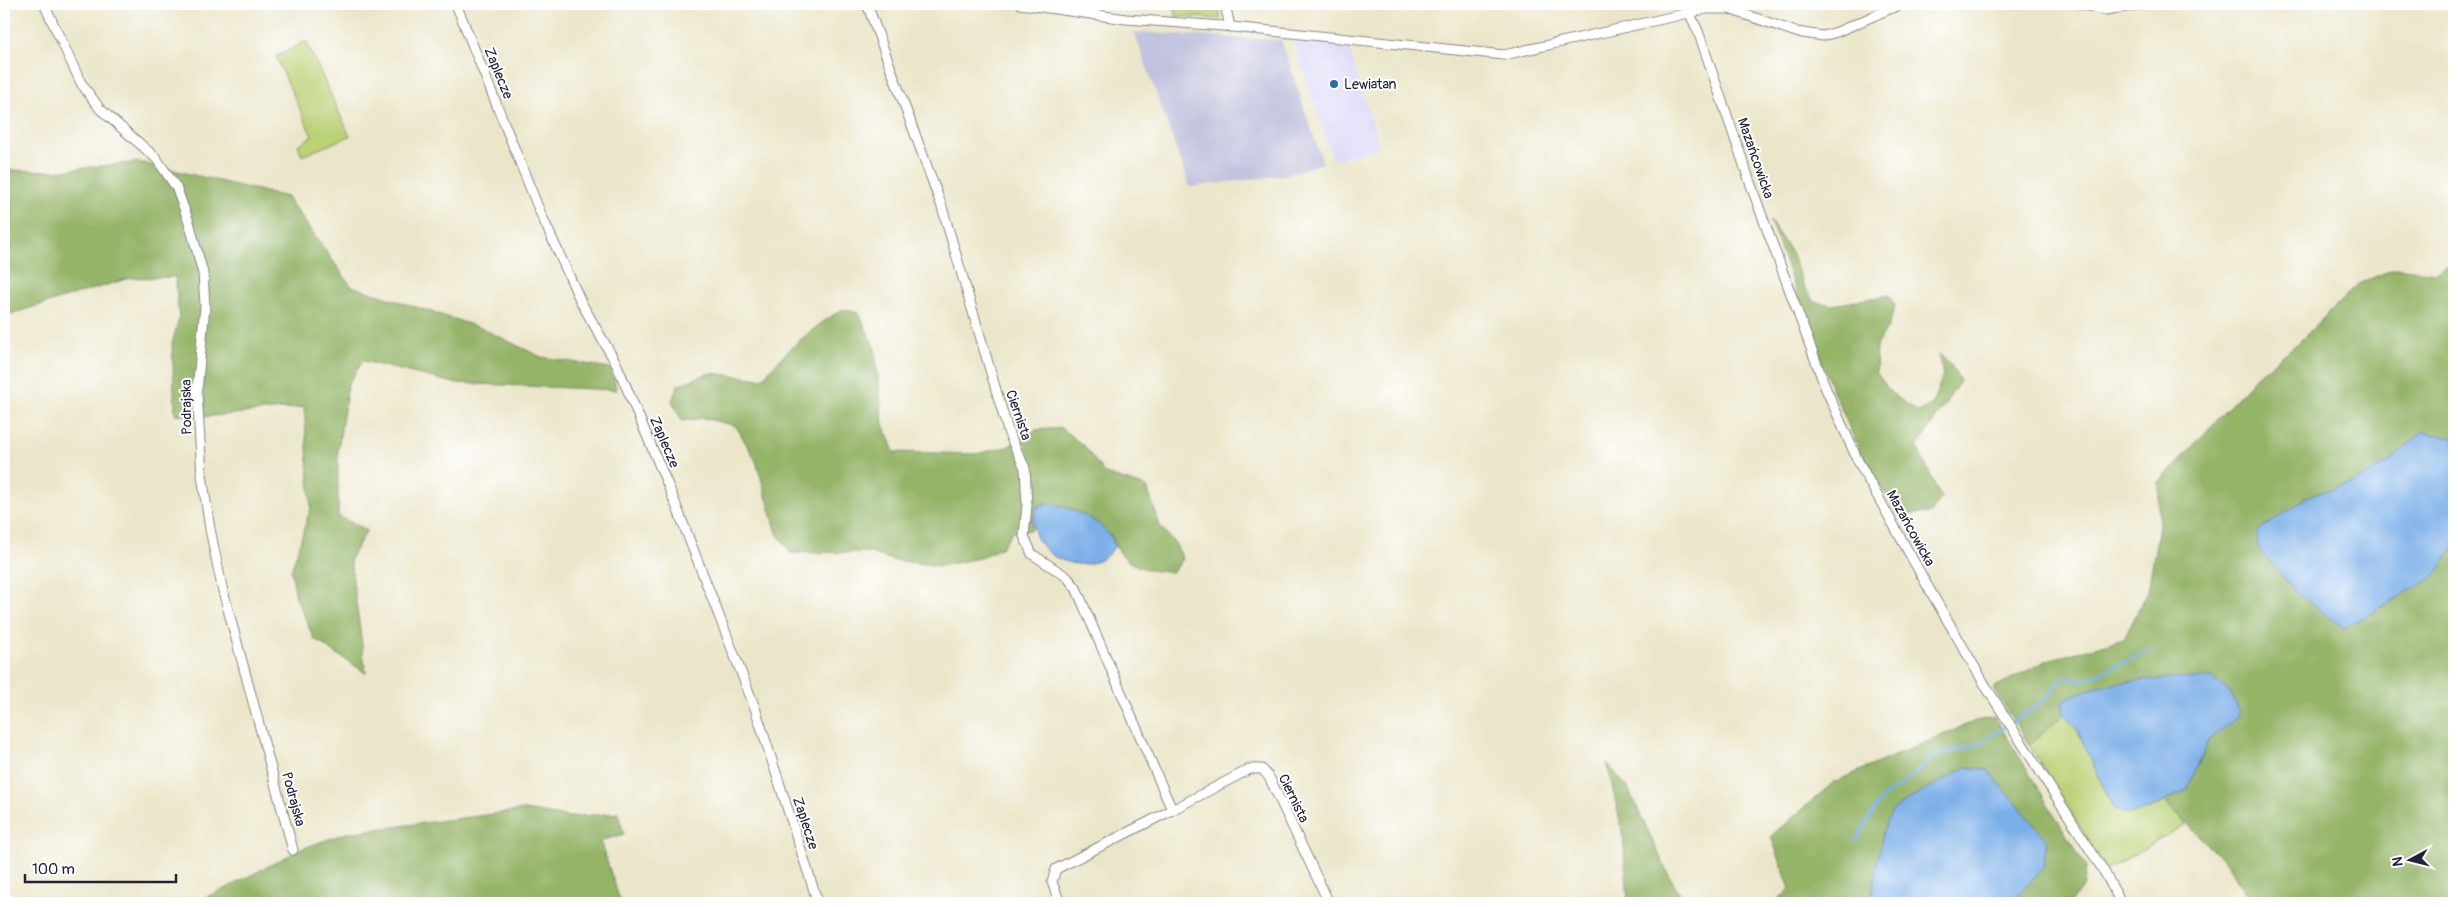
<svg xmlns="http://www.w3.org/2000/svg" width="2458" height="907" font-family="Pangolin,sans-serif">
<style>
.built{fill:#dbd6f7}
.industrial{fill:#c1c2dd}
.green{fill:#bbd277;stroke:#6e7a59}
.forest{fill:#94b468;stroke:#5b6b52}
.water{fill:#7bafe8;stroke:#4e6892}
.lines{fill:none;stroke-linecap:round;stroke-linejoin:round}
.stream{stroke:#7bafe8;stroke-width:3}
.street-casing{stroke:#868482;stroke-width:11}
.street{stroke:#fff;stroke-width:9}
.poi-dot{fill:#1f6fb2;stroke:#fff;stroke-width:2}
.labels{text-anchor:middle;stroke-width:4;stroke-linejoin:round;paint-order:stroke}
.street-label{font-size:14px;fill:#22223b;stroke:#fff}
.poi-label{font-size:14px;fill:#22223b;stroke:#fff;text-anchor:start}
</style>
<rect width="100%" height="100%" fill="#fff"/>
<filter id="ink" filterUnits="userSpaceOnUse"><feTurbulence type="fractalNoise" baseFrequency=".02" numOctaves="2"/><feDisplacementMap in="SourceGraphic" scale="10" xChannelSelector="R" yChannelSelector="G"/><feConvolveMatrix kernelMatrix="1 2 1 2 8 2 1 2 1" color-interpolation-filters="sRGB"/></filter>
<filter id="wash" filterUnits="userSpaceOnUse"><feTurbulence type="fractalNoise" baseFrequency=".0096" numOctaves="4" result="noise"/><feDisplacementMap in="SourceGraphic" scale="20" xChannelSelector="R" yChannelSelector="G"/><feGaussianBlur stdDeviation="1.12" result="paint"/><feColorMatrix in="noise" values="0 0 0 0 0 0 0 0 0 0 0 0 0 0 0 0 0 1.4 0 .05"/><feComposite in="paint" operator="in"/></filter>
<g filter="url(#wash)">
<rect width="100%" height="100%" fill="#ebe6c9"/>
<path class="built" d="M1293,41L1348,45L1380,147L1333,160Z"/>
<path class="industrial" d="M1134,32L1281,40L1323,163L1284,175L1190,187Z"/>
<g class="green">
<path d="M1175,4H1218L1221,19L1176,16Z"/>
<path d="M306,41L350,136L302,156L298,145L312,136L276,57Z"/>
<path d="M2064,714L2078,731L2113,808L2148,810L2164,801L2186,824L2107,870L2029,745Z"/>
</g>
<g class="forest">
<path d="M139,162L287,197L351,286L481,328L541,357L610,368L617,390L454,383L363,361L348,384L338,449V516L367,530L350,559L366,673L314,639L296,597L291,571L311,507L304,407L203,417L175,414L172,344L179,318L175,277L130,278L4,316V170L55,171Z"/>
<path d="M1770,221L1792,254L1804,287L1815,302L1833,305L1889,295L1895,306L1888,327L1877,345L1876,372L1891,393L1918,412L1933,403L1943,375L1939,354L1951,365L1960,381L1917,447L1941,498L1931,513L1898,515L1863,458L1831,386Z"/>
<path d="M2454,261V903H2251L2227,864L2164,801L2187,789L2210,739L2239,716L2062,702L2064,714L2029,745L1993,688L2048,660L2124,639L2148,591L2159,526V483L2258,375L2297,344L2358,284L2396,268L2436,273Z"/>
<path d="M843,309L859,313L875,349L883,424L894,452L975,454L1007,447L1036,430L1061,428L1084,446L1105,474L1147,487L1160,526L1175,543L1183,559L1173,572C1145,572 1120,565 1112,536L1032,517V530L1012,532L1002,547L980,558L940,566L893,560L867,552L791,553L777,533L756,461L736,426L704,418L682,421L672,401L678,385L710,373L762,379C787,350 811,328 843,309Z"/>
<path d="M1995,717L2086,867L2084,885L2070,903H2010L2043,868L2015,804L1987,770L1966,767L1867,903H1774L1790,889L1771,836L1834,782L1975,721Z"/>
<path d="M1607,763L1628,788L1667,872L1686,903H1625L1628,899L1623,835Z"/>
<path d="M524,810L569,817L618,813L624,834L600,841L621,903H191L221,891L301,849L346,833Z"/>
</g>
<g class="water">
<path d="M2422,432L2454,438V547L2434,577L2344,628L2296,592L2257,547L2258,531L2310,495L2353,483L2391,461Z"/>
<path d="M1047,503C1071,507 1107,521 1115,546C1089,587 1015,552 1038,506Z"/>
<path d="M2212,678C2229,690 2236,695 2239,716L2210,739L2187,789L2148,810L2127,814L2113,808L2078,731L2064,714L2062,702C2093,678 2173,679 2212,678Z"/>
<path d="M1966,767L1988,770L2047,840L2043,868L2010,903H1867L1872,893L1883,832L1893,809Z"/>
</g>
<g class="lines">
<path class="stream" d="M1855,841L1883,797L1904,783L1935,755L1975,746L2040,704L2063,678L2084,680L2152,650"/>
</g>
</g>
<g filter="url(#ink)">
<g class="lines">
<g class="street-casing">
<g id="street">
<path d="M44,4L81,83L100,109L156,158L176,187L189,222L203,273L205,306L197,391L202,475L210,529L222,587L293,850"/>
<path d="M456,4L540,212L582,304L616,363L670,490L755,708L818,903"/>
<path d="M867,4L942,207L1009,434L1025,468L1027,505L1024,536L1032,554L1067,577L1076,588L1172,810L1250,769H1262L1269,777L1329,903"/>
<path d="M1020,4L1126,19L1223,26L1504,55L1706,9H1729L1796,32L1823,36L1837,32L1901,4"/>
<path d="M1225,4L1230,27"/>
<path d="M1685,4L1698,31L1754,194L1826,389L1858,461L1928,587L1988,690L2105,873L2121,903"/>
<path d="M2080,4L2105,10L2145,4"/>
<path d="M1060,903L1052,882L1056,869L1172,810"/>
</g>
</g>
<use href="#street" class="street"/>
</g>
</g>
<circle class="poi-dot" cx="1334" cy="84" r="5"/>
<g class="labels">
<g class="street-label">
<text transform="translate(499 73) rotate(68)" y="5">Zaplecze</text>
<text transform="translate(1756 158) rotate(71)" y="5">Mazańcowicka</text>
<text transform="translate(186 407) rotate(-91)" y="5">Podrajska</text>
<text transform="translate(1019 415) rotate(71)" y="5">Ciernista</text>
<text transform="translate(665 442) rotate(67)" y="5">Zaplecze</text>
<text transform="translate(1911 528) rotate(61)" y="5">Mazańcowicka</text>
<text transform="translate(1294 798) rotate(64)" y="5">Ciernista</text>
<text transform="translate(294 799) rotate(75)" y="5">Podrajska</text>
<text transform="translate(806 823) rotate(72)" y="5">Zaplecze</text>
</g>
<g class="poi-label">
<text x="1344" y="89">Lewiatan</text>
</g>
</g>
<rect width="2458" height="907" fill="none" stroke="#fff" stroke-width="20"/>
<g transform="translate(2410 860) rotate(263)" stroke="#ffffff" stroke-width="4" paint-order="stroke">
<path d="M0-4L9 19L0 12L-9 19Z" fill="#22223b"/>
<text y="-8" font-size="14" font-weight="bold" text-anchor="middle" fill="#22223b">N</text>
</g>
<path d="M25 874v8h151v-8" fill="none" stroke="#22223b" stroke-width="2.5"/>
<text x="32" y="874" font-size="15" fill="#22223b" stroke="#ffffff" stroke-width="4" paint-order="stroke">100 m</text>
</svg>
